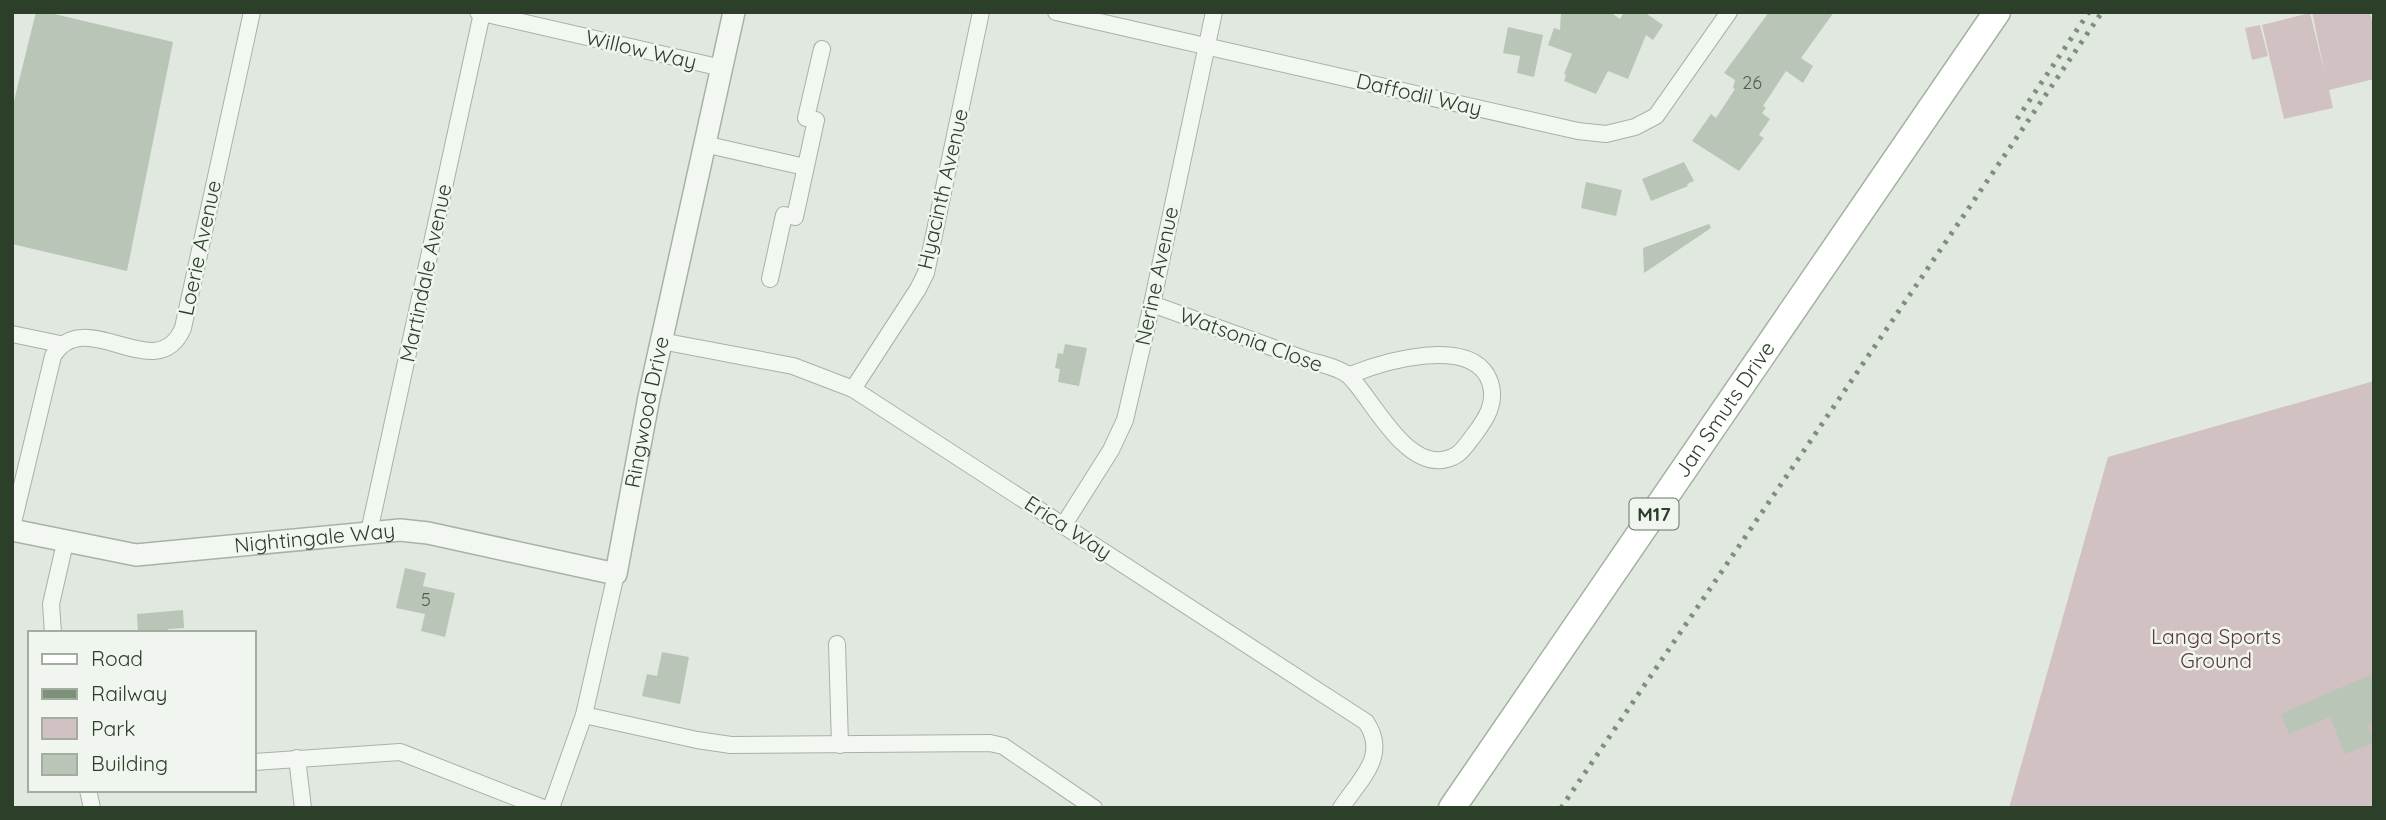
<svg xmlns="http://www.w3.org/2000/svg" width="2386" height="820" font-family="Quicksand,sans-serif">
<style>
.green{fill:#d2c1c2}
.building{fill:#b9c5b7}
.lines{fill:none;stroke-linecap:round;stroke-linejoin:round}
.minor-casing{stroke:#a7b2a5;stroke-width:18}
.tertiary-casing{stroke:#a7b2a5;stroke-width:24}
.primary-casing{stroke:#a3b3a0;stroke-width:29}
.minor{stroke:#f3f7f2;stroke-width:16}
.tertiary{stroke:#f3f7f2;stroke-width:21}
.primary{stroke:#fff;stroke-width:26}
.rail{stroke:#7d917a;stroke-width:5;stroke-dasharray:3.5 7;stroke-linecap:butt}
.labels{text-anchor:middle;stroke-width:5;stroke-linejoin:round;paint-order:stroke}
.number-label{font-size:18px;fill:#4f604c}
.shield{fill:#f0f6ef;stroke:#677664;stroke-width:2}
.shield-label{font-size:19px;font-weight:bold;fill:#2c3f29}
.street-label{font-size:21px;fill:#2c3f29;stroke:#f0f6ef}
.park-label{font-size:21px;fill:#5a3937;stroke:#f0f6ef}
</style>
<rect width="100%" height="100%" fill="#e1e8e0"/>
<g class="green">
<path d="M2312,12H2370L2374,30V79L2329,90L2333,108L2284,119L2262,25L2310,13L2325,74Z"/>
<path d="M2260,25L2268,56L2252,60L2245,28Z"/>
<path d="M2374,381V808H2009L2108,457Z"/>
</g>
<g class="building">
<path d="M36,12H46L173,42L127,271L12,244V109Z"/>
<path d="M1561,12H1610L1620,19L1624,12H1644L1663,25L1653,40L1646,35L1628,79L1608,71L1596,94L1564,81L1566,75L1564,74L1572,54L1548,45L1554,28L1560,30Z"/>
<path d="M1769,12H1834L1801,58L1813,66L1803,83L1786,71L1763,106L1766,108L1762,113L1770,119L1759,135L1764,138L1739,171L1692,141L1711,114L1716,118L1735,89L1733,88L1735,80L1724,73Z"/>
<path d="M1508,27L1543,35L1534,77L1517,73L1520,56L1503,53Z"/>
<path d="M1684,162L1694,181L1687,184L1688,186L1651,201L1642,179Z"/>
<path d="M1586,182L1622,190L1616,216L1581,208Z"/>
<path d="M1709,224L1711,228L1644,273L1643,248Z"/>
<path d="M1065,344L1087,348L1079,386L1058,382L1060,369L1055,368L1058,353L1063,354Z"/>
<path d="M405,568L426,573L423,586L455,593L445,637L421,631L425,614L396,608Z"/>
<path d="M183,610L184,628L168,629L169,633L138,632L137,614Z"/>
<path d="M662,652L689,657L680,704L642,696L647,674L657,676Z"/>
<path d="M2374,673V723L2368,725L2374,743L2345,754L2330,717L2289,734L2281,714Z"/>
</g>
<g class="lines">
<g class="minor-casing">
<g id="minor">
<path d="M478,12L722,68"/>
<path d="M1056,12L1578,131L1606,134L1635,127L1656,116L1729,12"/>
<path d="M704,144L805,167"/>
<path d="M770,279L784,215L795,217L816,120L806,118L822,49"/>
<path d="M1152,304C1204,323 1255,341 1307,360C1320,364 1343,368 1351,378C1373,401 1404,465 1442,460C1459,458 1464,448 1474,435C1486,419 1497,403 1490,382C1473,334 1382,362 1350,375"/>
<path d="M12,334L60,344"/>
<path d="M661,341L793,366L853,389L1366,722C1389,756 1360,779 1341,808"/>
<path d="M853,389L918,289L926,273L981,12"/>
<path d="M1063,526L1111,450L1125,420L1152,304L1214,12"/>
<path d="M12,527L53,356C85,303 157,389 183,328L252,12"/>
<path d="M369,532L482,13"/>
<path d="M53,633L51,604L65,543"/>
<path d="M837,644L840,745"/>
<path d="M584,715L697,740L731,745L990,743L1003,746L1094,808"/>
<path d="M297,758L303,808"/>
<path d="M254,762L400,752L543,808"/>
<path d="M88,790L92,808"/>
<path d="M551,808L584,715L616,574"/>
</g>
</g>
<g class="tertiary-casing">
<g id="tertiary">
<path id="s1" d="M12,530L136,555L400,530L428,533L616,574L649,397L734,12"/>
</g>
</g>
<g class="primary-casing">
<g id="primary">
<path id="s2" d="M1452,808L1997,12"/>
</g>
</g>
<use href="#minor" class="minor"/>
<use href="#tertiary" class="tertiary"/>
<use href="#primary" class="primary"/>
<g class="rail">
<path d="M2017,119L2089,12"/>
<path d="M1561,808L2102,12"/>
</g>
</g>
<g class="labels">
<g class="number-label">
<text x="1752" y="89">26</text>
<text x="426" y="606">5</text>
</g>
<rect class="shield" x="1629.5" y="498.5" width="49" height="31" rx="5"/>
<g class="shield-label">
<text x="1654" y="521">M17</text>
</g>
<g class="street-label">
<text transform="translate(641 50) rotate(13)" y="7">Willow Way</text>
<text transform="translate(1419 95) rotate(13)" y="7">Daffodil Way</text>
<text transform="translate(943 189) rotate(-77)" y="7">Hyacinth Avenue</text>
<text transform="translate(200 248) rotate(-78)" y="7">Loerie Avenue</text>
<text transform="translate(426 273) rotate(-78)" y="7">Martindale Avenue</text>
<text transform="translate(1157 276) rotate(-78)" y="7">Nerine Avenue</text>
<text transform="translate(1251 340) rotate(20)" y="7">Watsonia Close</text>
<text dy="7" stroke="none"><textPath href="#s2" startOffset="483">Jan Smuts Drive</textPath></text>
<text dy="7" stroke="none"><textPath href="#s1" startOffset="777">Ringwood Drive</textPath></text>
<text transform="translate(1068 528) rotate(33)" y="7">Erica Way</text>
<text dy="7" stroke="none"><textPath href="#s1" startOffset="306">Nightingale Way</textPath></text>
</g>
<g class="park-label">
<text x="2216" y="644">Langa Sports<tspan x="2216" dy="24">Ground</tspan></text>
</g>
</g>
<rect width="2386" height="820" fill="none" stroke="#2c3f29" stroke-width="28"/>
<rect x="28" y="631" width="228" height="161" fill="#f0f6ef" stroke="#a2ada0" stroke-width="2"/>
<rect x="42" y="654" width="35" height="10" fill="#ffffff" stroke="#a2ada0" stroke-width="2"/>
<text x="91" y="666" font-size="21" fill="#2c3f29">Road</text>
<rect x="42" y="689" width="35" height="10" fill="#7d917a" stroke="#a2ada0" stroke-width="2"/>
<text x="91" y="701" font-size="21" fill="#2c3f29">Railway</text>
<rect x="42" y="718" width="35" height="21" fill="#d2c1c2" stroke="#a2ada0" stroke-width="2"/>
<text x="91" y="736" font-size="21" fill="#2c3f29">Park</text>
<rect x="42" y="754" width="35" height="21" fill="#b9c5b7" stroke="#a2ada0" stroke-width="2"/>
<text x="91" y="771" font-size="21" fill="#2c3f29">Building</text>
</svg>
